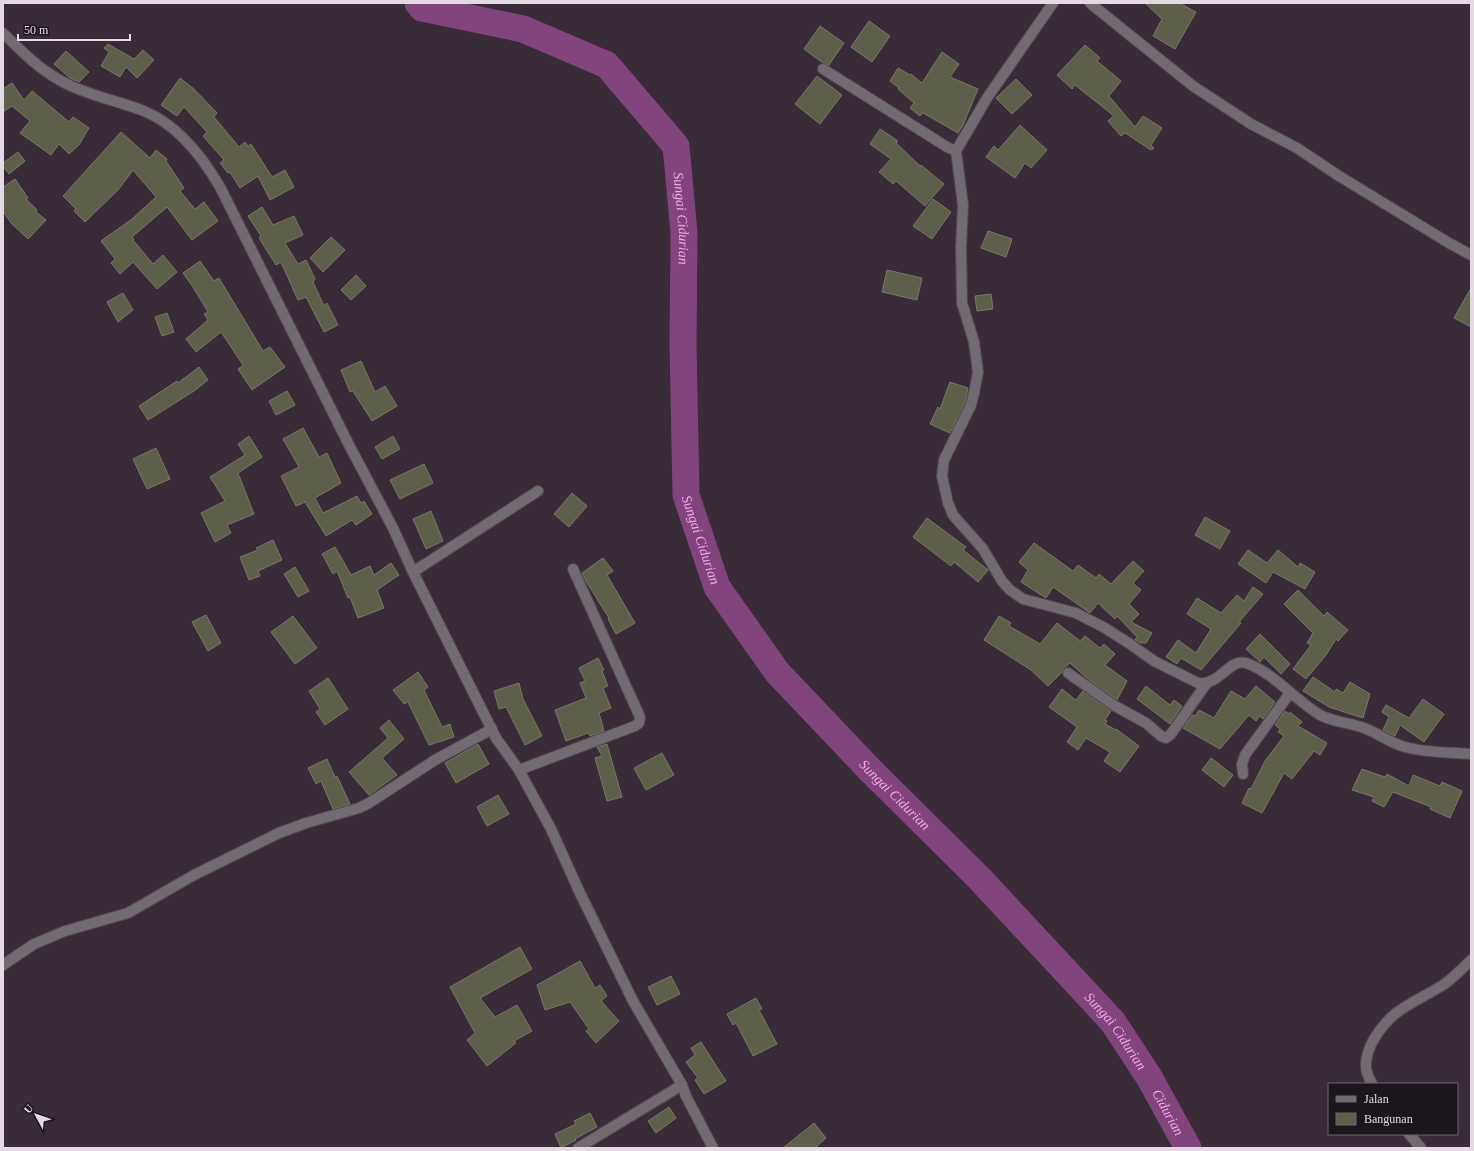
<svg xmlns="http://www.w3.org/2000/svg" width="1474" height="1151" font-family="Georgia,serif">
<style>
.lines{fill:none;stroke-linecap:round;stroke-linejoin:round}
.river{stroke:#81447d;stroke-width:27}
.building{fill:#5d5f4b;stroke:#777965}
.minor-casing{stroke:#544753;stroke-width:12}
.minor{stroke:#726a71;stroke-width:10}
.labels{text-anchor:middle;stroke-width:3;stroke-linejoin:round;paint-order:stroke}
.water-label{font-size:14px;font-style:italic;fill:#fca5f7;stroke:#1c161c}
</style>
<rect width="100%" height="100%" fill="#392b38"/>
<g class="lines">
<path class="river" id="s1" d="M418,3L422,8L523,29L607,65L676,146L684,233L683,344L686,495L717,587L777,672L871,771L980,879L1113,1022L1149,1077L1188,1148"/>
</g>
<g class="building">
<path d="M1145,3H1179L1196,12L1175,49L1153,36L1162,19Z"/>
<path d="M869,21L890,36L872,62L851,47Z"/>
<path d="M820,26L844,43L829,65L823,63L804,49Z"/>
<path d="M108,44L134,59L143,50L154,60L137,78L126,67L120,77L101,66L109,52L104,48Z"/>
<path d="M1085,45L1100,58L1097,61L1121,81L1109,96L1135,127L1143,116L1162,128L1151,145L1154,148L1151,150L1125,133L1121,136L1108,121L1114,116L1075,85L1072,89L1057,75Z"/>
<path d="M66,51L89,72L79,82L70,78L54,64Z"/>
<path d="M942,52L959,64L950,77L978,89L963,125L958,133L923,113L920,116L910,108L914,103L898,89L899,88L890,81L898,68L910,75L911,74L922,83Z"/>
<path d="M817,76L842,95L820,124L795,104Z"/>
<path d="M180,78L194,89L217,113L214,117L239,147L245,142L248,146L251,144L272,177L285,170L294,187L270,200L258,176L240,188L230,172L228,173L220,163L224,160L203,136L207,132L184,107L177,116L161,105Z"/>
<path d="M1016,79L1032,95L1012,114L996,98Z"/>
<path d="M12,83L24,100L32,91L69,122L73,117L89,128L79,145L69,154L59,144L51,155L20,133L30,121L12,106L3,112V89Z"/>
<path d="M1020,125L1047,150L1031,168L1025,163L1015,178L986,157L994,146L998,150Z"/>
<path d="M880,129L898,141L896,143L920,166L921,165L944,184L925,206L896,181L893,184L879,172L891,159L870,144Z"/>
<path d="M121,132L150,158L156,150L167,159L166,161L184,188L180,191L195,209L204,202L218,221L192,240L167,207L132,237L134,239L133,240L153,264L163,255L177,272L157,289L133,262L120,274L111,263L115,259L101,241L132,219L156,197L133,170L118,190L85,222L74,211L76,209L63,196Z"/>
<path d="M18,152L25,161L9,174L3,166V163Z"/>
<path d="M15,179L28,198L26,199L37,210L36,212L46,220L28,239L11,223L3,211V187Z"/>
<path d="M933,199L951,212L932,239L913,226Z"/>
<path d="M262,207L273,225L294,216L303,235L285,243L298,264L306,260L315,279L313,282L324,306L327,303L338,325L324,332L306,297L298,300L281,262L276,265L259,238L261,236L248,216Z"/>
<path d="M988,231L1012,239L1006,257L981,248Z"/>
<path d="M331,237L345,250L323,272L310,258Z"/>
<path d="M200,261L214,281L219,278L263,351L270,347L285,367L252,390L238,369L243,365L221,332L196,352L186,339L208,320L204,314L208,312L193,287L183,273Z"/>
<path d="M887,270L922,278L917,300L882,292Z"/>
<path d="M356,275L366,286L351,300L341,290Z"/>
<path d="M1471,288V327L1454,318Z"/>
<path d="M123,293L133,310L118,322L107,302Z"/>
<path d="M991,294L993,309L977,311L975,296Z"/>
<path d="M167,313L174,332L162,336L155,317Z"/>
<path d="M361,361L375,392L385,386L397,406L372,421L353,391L350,392L341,370Z"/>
<path d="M199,367L208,380L194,391L148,420L139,406L177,381L178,383Z"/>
<path d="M950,382L968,388L965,403L950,433L930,424L938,407L940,409Z"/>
<path d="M287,391L295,405L276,415L269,401Z"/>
<path d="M303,428L319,457L327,453L341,483L315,498L323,513L357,496L361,503L364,501L372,514L356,525L352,520L326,536L305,502L296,506L281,476L299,467L283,439Z"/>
<path d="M249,436L262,457L238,473L254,514L227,525L231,533L215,542L201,513L225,501L210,477L245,455L238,444Z"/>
<path d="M393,436L400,449L382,459L375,447Z"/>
<path d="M156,448L170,479L147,489L133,459Z"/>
<path d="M424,464L433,483L400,499L390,480Z"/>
<path d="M572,493L587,506L569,527L554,514Z"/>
<path d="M431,511L443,541L426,549L413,519Z"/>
<path d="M1205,517L1230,531L1220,549L1195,535Z"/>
<path d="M927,518L966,547L963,550L988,570L978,582L954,562L951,566L913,537Z"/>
<path d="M273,540L282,560L258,571L260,576L249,580L240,557L258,550L256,548Z"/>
<path d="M1034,543L1073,571L1078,565L1096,578L1099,574L1111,584L1133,561L1144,571L1133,583L1141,590L1129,604L1139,614L1131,622L1152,633L1146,643H1141L1135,640L1137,637L1117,616L1115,619L1098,603L1090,613L1053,587L1046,598L1021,582L1028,570L1019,562Z"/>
<path d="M335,547L351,575L370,566L374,575L391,563L399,575L377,590L384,608L358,618L350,597L348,598L337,571L333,574L322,554Z"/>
<path d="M1248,550L1267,563L1278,550L1298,567L1300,563L1315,572L1305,589L1273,572L1266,583L1238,564Z"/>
<path d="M603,558L613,571L607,575L635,623L616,634L608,619L609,618L587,583L582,573Z"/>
<path d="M295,567L309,591L298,597L284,574Z"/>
<path d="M1253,587L1263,594L1239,622L1241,623L1201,670L1181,658L1177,664L1166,657L1178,640L1196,653L1211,629L1187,614L1197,598L1221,613L1237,595L1244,601Z"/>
<path d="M1298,590L1324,616L1327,612L1348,630L1338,641L1336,639L1326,655L1306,679L1293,669L1311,645L1307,643L1313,633L1284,604Z"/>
<path d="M206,615L221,643L208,651L192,622Z"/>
<path d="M293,616L317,648L295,664L271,632Z"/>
<path d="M999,616L1011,623L1009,626L1040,644L1057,623L1080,641L1085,636L1100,648L1104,644L1115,654L1105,665L1127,681L1117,700L1088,679L1070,663L1063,669L1062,672L1048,686L1031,670L984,640Z"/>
<path d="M1260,634L1290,664L1281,674L1264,657L1260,662L1246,649Z"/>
<path d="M598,658L604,670L602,671L608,686L603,688L611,708L599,713L604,731L590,736L588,733L566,741L555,710L586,698L580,683L585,681L579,668Z"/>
<path d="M418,672L428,687L424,690L442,727L450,724L454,737L429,745L408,702L404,704L393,690Z"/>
<path d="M1313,677L1335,692L1336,689L1343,693L1350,682L1370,694L1363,718L1329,707L1303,691Z"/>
<path d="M328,678L348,709L325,725L316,712L320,709L309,691Z"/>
<path d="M519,683L523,699L542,736L525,745L506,707L499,709L494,691Z"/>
<path d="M1146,686L1170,705L1174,700L1182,706L1170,724L1137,699Z"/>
<path d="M1256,686L1275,702L1263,719L1260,716L1256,721L1249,715L1220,749L1183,728L1192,715L1195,716L1199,710L1214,718L1231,691L1245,699Z"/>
<path d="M1062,689L1076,700L1083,691L1111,711L1105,720L1107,721L1105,724L1116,730V729L1139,746L1120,772L1104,761L1110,752L1086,738L1078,750L1067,742L1077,727L1049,707Z"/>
<path d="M1423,699L1444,714L1424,742L1400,725L1395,736L1383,730L1389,717L1382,712L1386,705L1409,718Z"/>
<path d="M1285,711L1289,714L1290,712L1302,722L1298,726L1327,743L1320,755L1314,751L1292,779L1284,773L1262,813L1242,803L1249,788L1251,789L1265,761L1284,736L1278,732L1280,729L1275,725Z"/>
<path d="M389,720L404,739L382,758L397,775L369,795L349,772L388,738L380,728Z"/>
<path d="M478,744L489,764L456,783L445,763Z"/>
<path d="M607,744L622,797L607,801L595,758L602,756L597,747Z"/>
<path d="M662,753L674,775L646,790L634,768Z"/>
<path d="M1211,758L1233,775L1224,787L1202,770Z"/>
<path d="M327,759L335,777L337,776L350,804L333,809L321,781L316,784L308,768Z"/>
<path d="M1362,769L1385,777L1387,774L1409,786L1413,775L1440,786L1442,782L1462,791L1450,818L1430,809L1431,807L1393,792L1384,807L1372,801L1374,797L1352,790Z"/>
<path d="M498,795L509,814L487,826L477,807Z"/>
<path d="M520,947L532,969L480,998L495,1017L517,1005L532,1031L514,1041L516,1043L487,1066L467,1040L475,1033L450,987Z"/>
<path d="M580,961L595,988L600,985L607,996L601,1001L619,1021L596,1043L586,1031L589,1029L570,1002L545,1010L537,985Z"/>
<path d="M671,976L680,994L657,1005L648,987Z"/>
<path d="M756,998L762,1009L759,1010L777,1044L753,1056L736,1023L733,1025L727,1014Z"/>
<path d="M701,1042L726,1081L704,1094L695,1080L698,1078L686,1062L695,1055L691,1048Z"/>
<path d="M669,1107L676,1118L656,1133L648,1121Z"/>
<path d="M590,1113L597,1127L575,1139L576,1140L561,1148L555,1134L576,1124L574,1121Z"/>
<path d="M814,1123L826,1138L815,1148H783Z"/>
</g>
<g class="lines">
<g class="minor-casing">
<g id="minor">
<path d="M1053,3L987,98L956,151L963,205L961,247L962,303L974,342L978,372L974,393L971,405L944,460L942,476L948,503L953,515L983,549L1002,581L1010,590L1023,599L1076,613L1105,628L1130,644L1154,661L1198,683C1220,686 1229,658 1246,663C1273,672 1295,700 1320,715C1333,722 1350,723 1364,728C1378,733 1390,743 1405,747C1426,753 1449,752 1471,754"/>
<path d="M1090,3L1193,86L1251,124L1297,148L1339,176L1449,243L1471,255"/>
<path d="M3,33C22,52 42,72 67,84C91,96 118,101 144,111C178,125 202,156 220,187L348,443L393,528L413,572L496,738L519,770L551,829L579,891L633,1001L682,1085L686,1096L713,1148"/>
<path d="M823,69L947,147L956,151"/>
<path d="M413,572L538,491"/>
<path d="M1068,673L1115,706L1146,723L1161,736L1166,738L1171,734L1206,684"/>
<path d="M519,770L635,726L639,723L640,717L573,569"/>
<path d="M1243,774L1242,764L1245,755L1290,693"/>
<path d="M3,965L34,944L65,931L128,913L194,875L279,833L306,823L359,808L369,803L435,760L492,729"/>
<path d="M1372,1084C1369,1078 1366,1073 1366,1067C1365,1047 1381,1026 1395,1014C1410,1002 1430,994 1446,983C1455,976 1463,968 1471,960"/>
<path d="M1409,1134L1421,1148"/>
<path d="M578,1148L682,1085"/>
</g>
</g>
<use href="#minor" class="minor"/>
</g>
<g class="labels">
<g class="water-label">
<text dy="5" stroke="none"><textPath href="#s1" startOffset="380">Sungai Cidurian</textPath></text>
<text dy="5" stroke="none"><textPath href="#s1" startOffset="704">Sungai Cidurian</textPath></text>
<text dy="5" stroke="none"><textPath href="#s1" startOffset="1028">Sungai Cidurian</textPath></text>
<text dy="5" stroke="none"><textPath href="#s1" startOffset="1352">Sungai Cidurian</textPath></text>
<text dy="5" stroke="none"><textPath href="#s1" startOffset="1449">Cidurian</textPath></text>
</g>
</g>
<rect width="1474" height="1151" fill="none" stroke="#e4dae3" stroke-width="8"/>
<rect x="1328" y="1083" width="130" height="52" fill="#1c161c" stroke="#6c646c"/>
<rect x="1336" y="1096" width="20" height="6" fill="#726a71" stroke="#6c646c"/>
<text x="1364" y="1103" font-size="12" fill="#e4dae3">Jalan</text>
<rect x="1336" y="1113" width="20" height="12" fill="#5d5f4b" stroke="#6c646c"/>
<text x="1364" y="1123" font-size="12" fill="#e4dae3">Bangunan</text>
<g transform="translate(36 1115) rotate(310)" stroke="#1c161c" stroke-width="3" paint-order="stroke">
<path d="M0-3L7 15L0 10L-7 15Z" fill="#e4dae3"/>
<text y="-6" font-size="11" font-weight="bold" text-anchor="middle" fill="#e4dae3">U</text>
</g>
<path d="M18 34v6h112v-6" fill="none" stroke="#e4dae3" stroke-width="2"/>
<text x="24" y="34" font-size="12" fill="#e4dae3" stroke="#1c161c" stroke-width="3" paint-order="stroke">50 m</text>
</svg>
